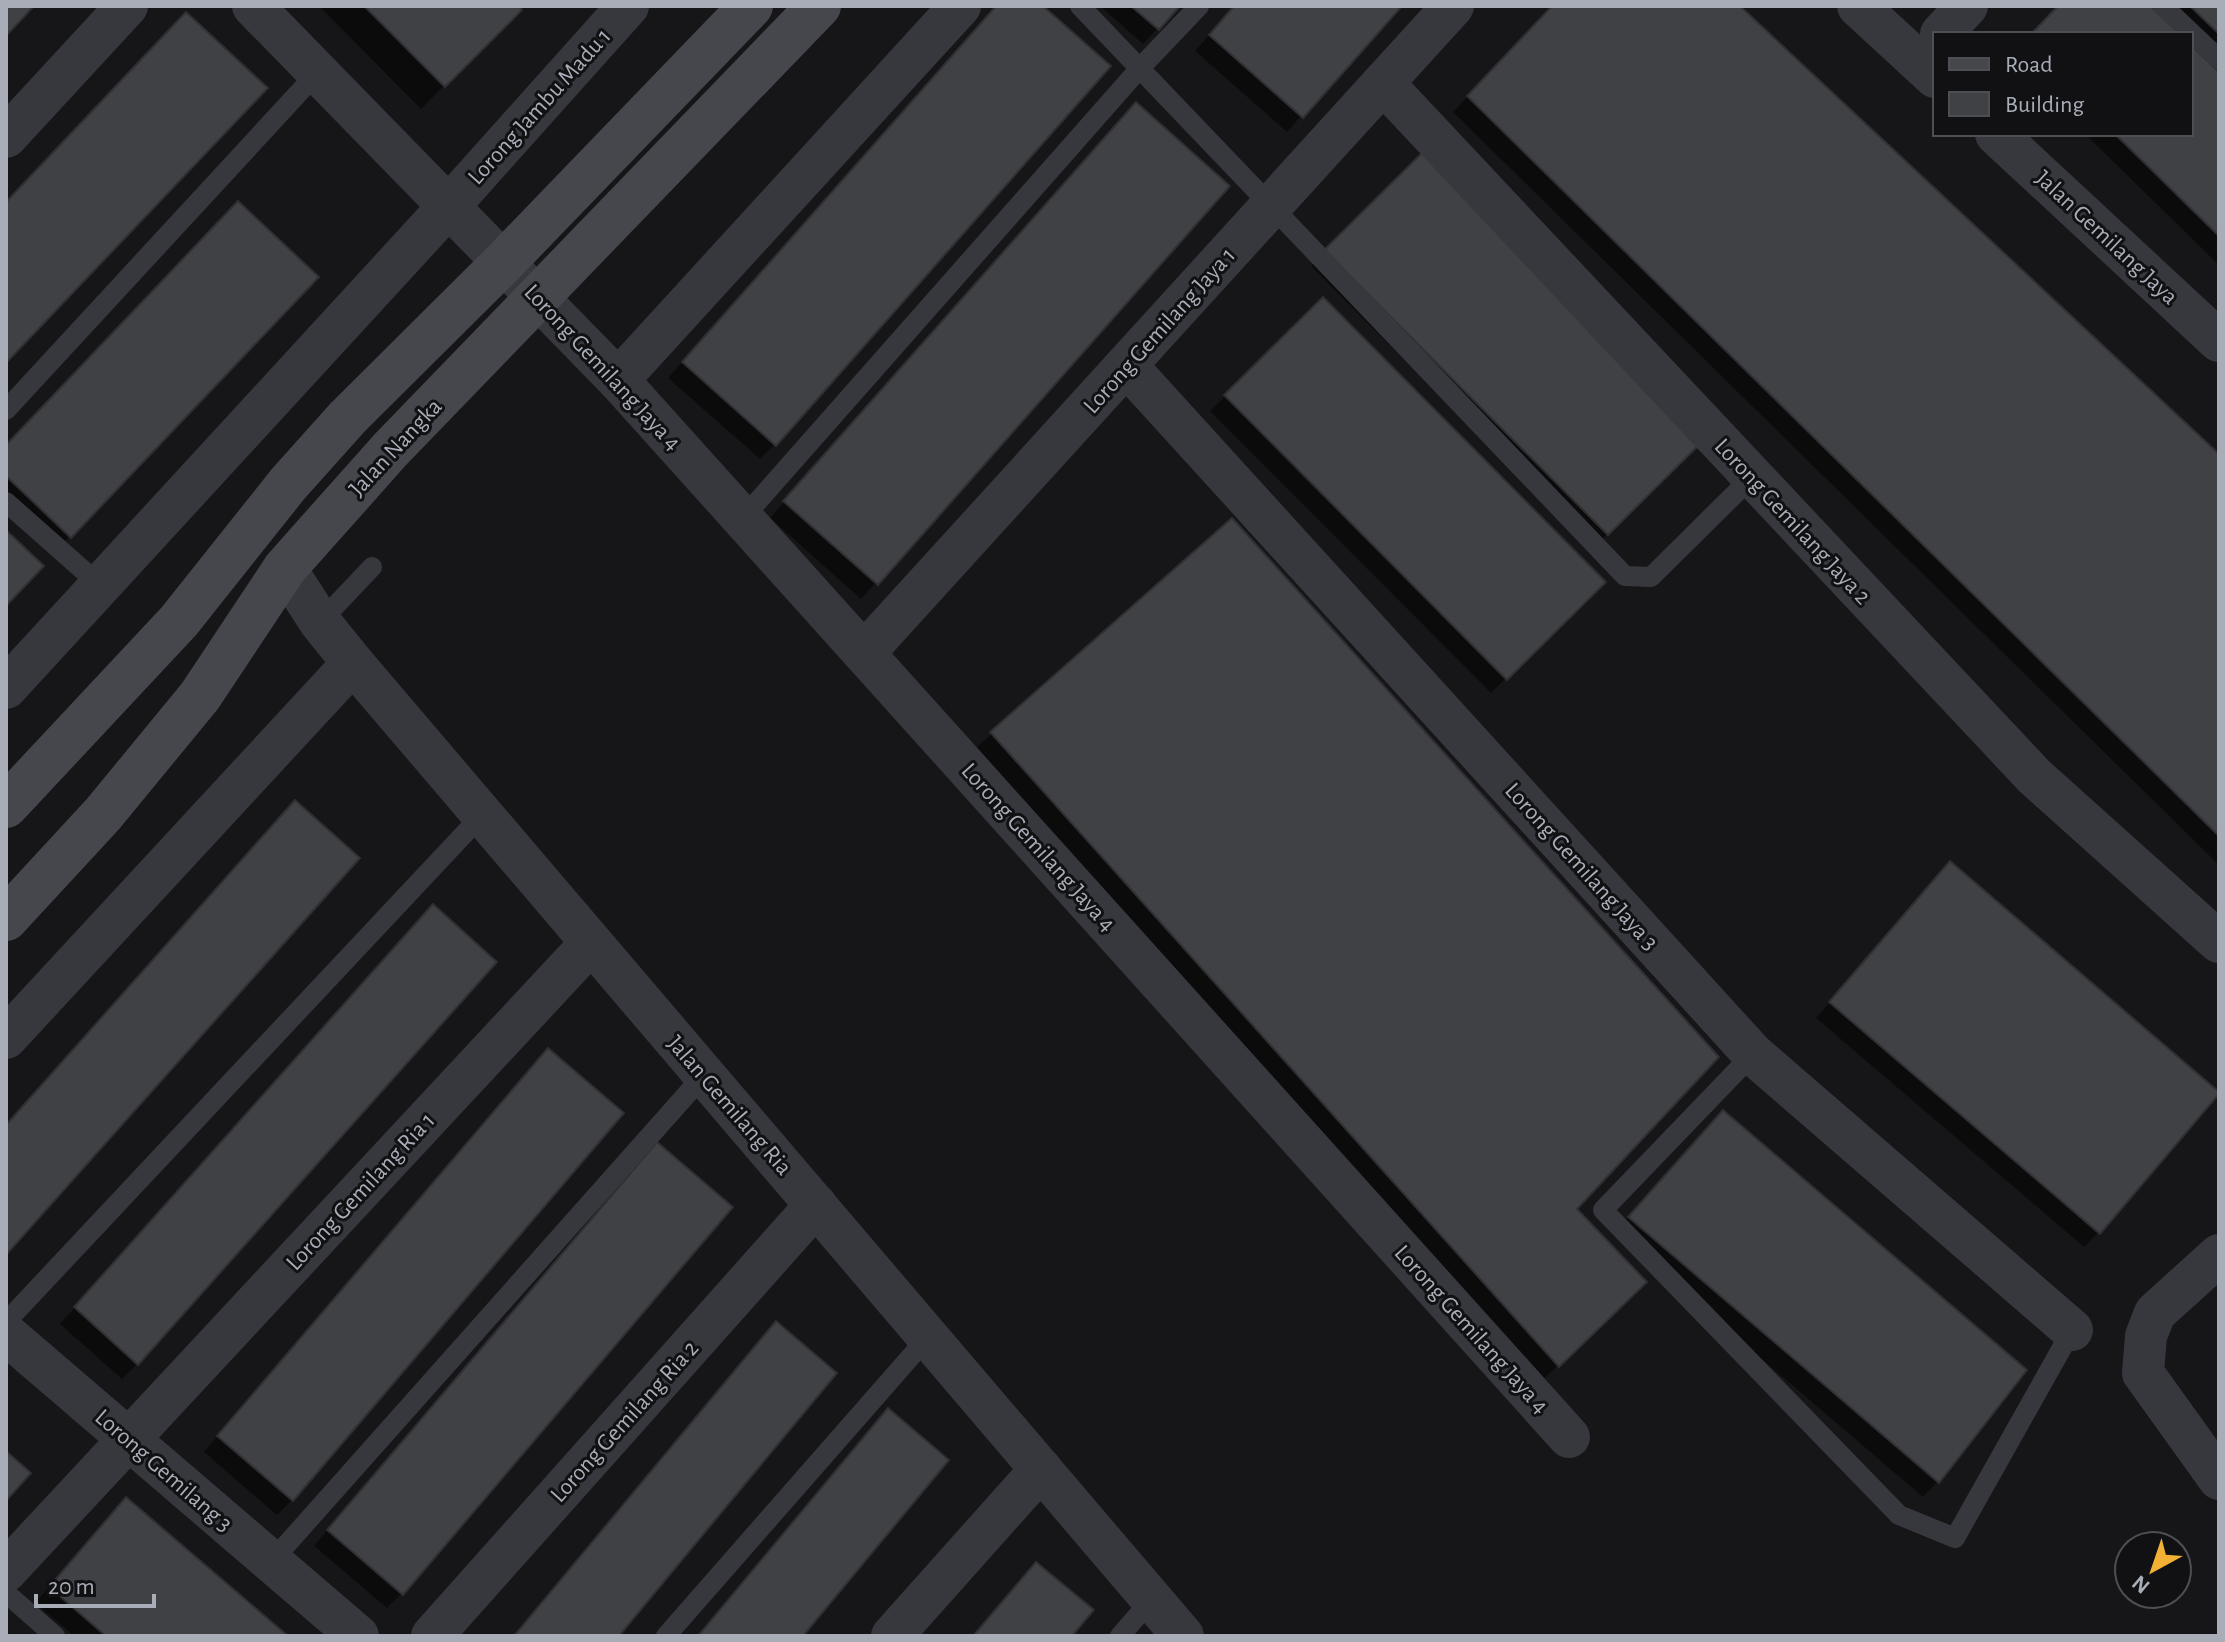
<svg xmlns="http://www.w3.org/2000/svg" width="2225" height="1642" font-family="'Alegreya Sans',sans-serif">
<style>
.shadow{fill:#0007}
.building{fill:#404145;stroke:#303034;stroke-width:2}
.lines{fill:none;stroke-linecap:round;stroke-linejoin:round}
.lane{stroke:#37383d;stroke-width:20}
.street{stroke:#37383d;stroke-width:42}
.secondary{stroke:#45474d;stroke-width:44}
.labels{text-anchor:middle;stroke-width:6;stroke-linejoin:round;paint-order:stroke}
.street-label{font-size:24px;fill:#a8adb8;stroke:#111113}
</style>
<rect width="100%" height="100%" fill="#161618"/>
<g class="shadow">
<path d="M319,6H516L519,10L421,109Z"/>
<path d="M997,6H1040L775,444L760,459L668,378Z"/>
<path d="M1100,6H1178L1143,44Z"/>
<path d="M1234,6H1399L1287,132L1195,51Z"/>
<path d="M1554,6H1737L2219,457V865L1453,112Z"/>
<path d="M2160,6H2219V63Z"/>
<path d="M2191,48L2219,75V265L2085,134H2191Z"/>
<path d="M1121,120L1227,186L861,599L770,518Z"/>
<path d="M1423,155L1703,438L1592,549L1311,266Z"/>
<path d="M1323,300L1603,582L1491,693L1210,411Z"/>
<path d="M6,447L70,536L55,551L6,505Z"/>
<path d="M1232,521L1574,1209L1644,1282L1543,1380L976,748Z"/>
<path d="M1936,879L2099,1232L2084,1247L1816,1018Z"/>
<path d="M418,922L137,1364L122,1379L60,1324Z"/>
<path d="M533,1066L292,1500L277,1515L204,1452Z"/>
<path d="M1708,1128L2024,1370L1937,1482L1923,1497L1614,1233Z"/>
<path d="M642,1160L402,1593L387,1608L314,1546Z"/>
<path d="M776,1324L616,1636H514L761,1339Z"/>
<path d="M888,1411L800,1636H698L873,1426Z"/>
<path d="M112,1514L285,1636H74L35,1603Z"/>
</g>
<g class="building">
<path d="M6,6H34L6,36Z"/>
<path d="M364,6H519L522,10L445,87Z"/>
<path d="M996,6H1043L1111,66L776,446L682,362Z"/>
<path d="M1131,6H1180L1159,30Z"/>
<path d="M1234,6H1402L1303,118L1209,35Z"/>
<path d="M1552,6H1740L2219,454V836L1467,96Z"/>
<path d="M2058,6H2151L2180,34H2031Z"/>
<path d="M2190,6H2219V34Z"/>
<path d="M186,12L268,88L6,363V202Z"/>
<path d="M2191,45L2219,72V236L2115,134H2191Z"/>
<path d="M1136,102L1230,186L878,585L783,501Z"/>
<path d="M1423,152L1706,438L1608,535L1324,250Z"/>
<path d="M238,201L319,277L71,538L6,476V445Z"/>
<path d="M1323,297L1606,582L1507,680L1224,395Z"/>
<path d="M1232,518L1719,1057L1577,1209L1647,1282L1559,1367L990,732Z"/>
<path d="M6,530L44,566L6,606Z"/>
<path d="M295,800L360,858L6,1255V1125Z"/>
<path d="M1950,861L2219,1092V1094L2100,1234L1829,1002Z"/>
<path d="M433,904L497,962L138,1365L74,1307Z"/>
<path d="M548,1048L624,1113L293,1501L217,1436Z"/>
<path d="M1723,1110L2027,1370L1939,1483L1628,1217Z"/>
<path d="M657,1142L733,1207L403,1595L327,1530Z"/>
<path d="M776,1321L837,1373L619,1636H514Z"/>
<path d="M888,1408L949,1460L803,1636H698Z"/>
<path d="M6,1451L31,1473L6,1501Z"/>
<path d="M126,1497L288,1636H106L49,1587Z"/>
<path d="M1036,1562L1094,1610L1072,1636H973Z"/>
</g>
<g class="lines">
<g class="lane">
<path d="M1080,6L1625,576L1651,577L1752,477"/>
<path d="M2163,6L2219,59"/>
<path d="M6,410L318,72"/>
<path d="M6,502L101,586"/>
<path d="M743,518L1140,68L1199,6"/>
<path d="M320,622L372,567"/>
<path d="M1753,1054L1603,1210L1899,1515L1955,1538L2072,1330"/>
<path d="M6,1322L482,815"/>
<path d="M271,1562L704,1075"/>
<path d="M6,1593L55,1636"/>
<path d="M666,1636L928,1337"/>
<path d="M1120,1636L1152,1599"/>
</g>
<g class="street">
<path d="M253,6L618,380L1569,1437"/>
<path d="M1858,6L1935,77"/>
<path d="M1941,34L1967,6"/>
<path d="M1383,83L2034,776L2219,942"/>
<path d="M1996,134L2219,341"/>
<path d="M6,137L127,6"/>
<path d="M1126,365L1753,1054L2072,1330"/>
<path d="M618,380L960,6"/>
<path d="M285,568L320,622L353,663L1183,1636"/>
<path d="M864,653L1453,6"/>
<path d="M6,688L449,206L628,6"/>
<path d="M6,1038L353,663"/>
<path d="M2219,1255L2155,1313L2146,1336L2143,1373L2219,1479"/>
<path d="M6,1334L358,1636"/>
<path d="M6,1571L591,943"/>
<path d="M432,1636L816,1205"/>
<path d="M892,1636L1041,1469"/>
</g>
<g class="secondary">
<path d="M6,806L179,621L288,484L348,417L504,262L751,6"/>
<path d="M6,919L103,814L200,696L285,568L390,450L819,6"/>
</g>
</g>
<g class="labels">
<g class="street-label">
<text transform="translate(539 106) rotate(-48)" y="8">Lorong Jambu Madu 1</text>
<text transform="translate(2107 237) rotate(43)" y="8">Jalan Gemilang Jaya</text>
<text transform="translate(1159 330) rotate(-48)" y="8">Lorong Gemilang Jaya 1</text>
<text transform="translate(603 367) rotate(47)" y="8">Lorong Gemilang Jaya 4</text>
<text transform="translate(395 447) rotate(-47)" y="8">Jalan Nangka</text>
<text transform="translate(1793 521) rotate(47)" y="8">Lorong Gemilang Jaya 2</text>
<text transform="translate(1039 847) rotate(48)" y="8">Lorong Gemilang Jaya 4</text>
<text transform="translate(1582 866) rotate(48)" y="8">Lorong Gemilang Jaya 3</text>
<text transform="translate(730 1105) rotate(49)" y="8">Jalan Gemilang Ria</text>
<text transform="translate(360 1191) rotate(-47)" y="8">Lorong Gemilang Ria 1</text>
<text transform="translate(1472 1329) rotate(48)" y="8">Lorong Gemilang Jaya 4</text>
<text transform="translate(624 1421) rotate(-48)" y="8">Lorong Gemilang Ria 2</text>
<text transform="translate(164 1470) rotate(41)" y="8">Lorong Gemilang 3</text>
</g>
</g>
<rect width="2225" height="1642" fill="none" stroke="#a8adb8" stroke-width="16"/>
<rect x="1933" y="32" width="260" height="104" fill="#111113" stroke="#4d4f55" stroke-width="2"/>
<rect x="1949" y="58" width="40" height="12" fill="#45474d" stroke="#4d4f55" stroke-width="2"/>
<text x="2005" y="72" font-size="24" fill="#a8adb8">Road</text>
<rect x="1949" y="92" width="40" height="24" fill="#404145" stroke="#4d4f55" stroke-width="2"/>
<text x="2005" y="112" font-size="24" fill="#a8adb8">Building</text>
<g transform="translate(2153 1570) rotate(220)"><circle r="38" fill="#111113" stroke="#4d4f55" stroke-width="2"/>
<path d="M0-6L14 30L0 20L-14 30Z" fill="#f2b134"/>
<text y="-12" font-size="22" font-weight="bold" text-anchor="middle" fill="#a8adb8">N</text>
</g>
<path d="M36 1594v12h118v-12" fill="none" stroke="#a8adb8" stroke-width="4"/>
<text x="48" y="1594" font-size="24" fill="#a8adb8" stroke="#111113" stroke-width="6" paint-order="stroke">20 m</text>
</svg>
